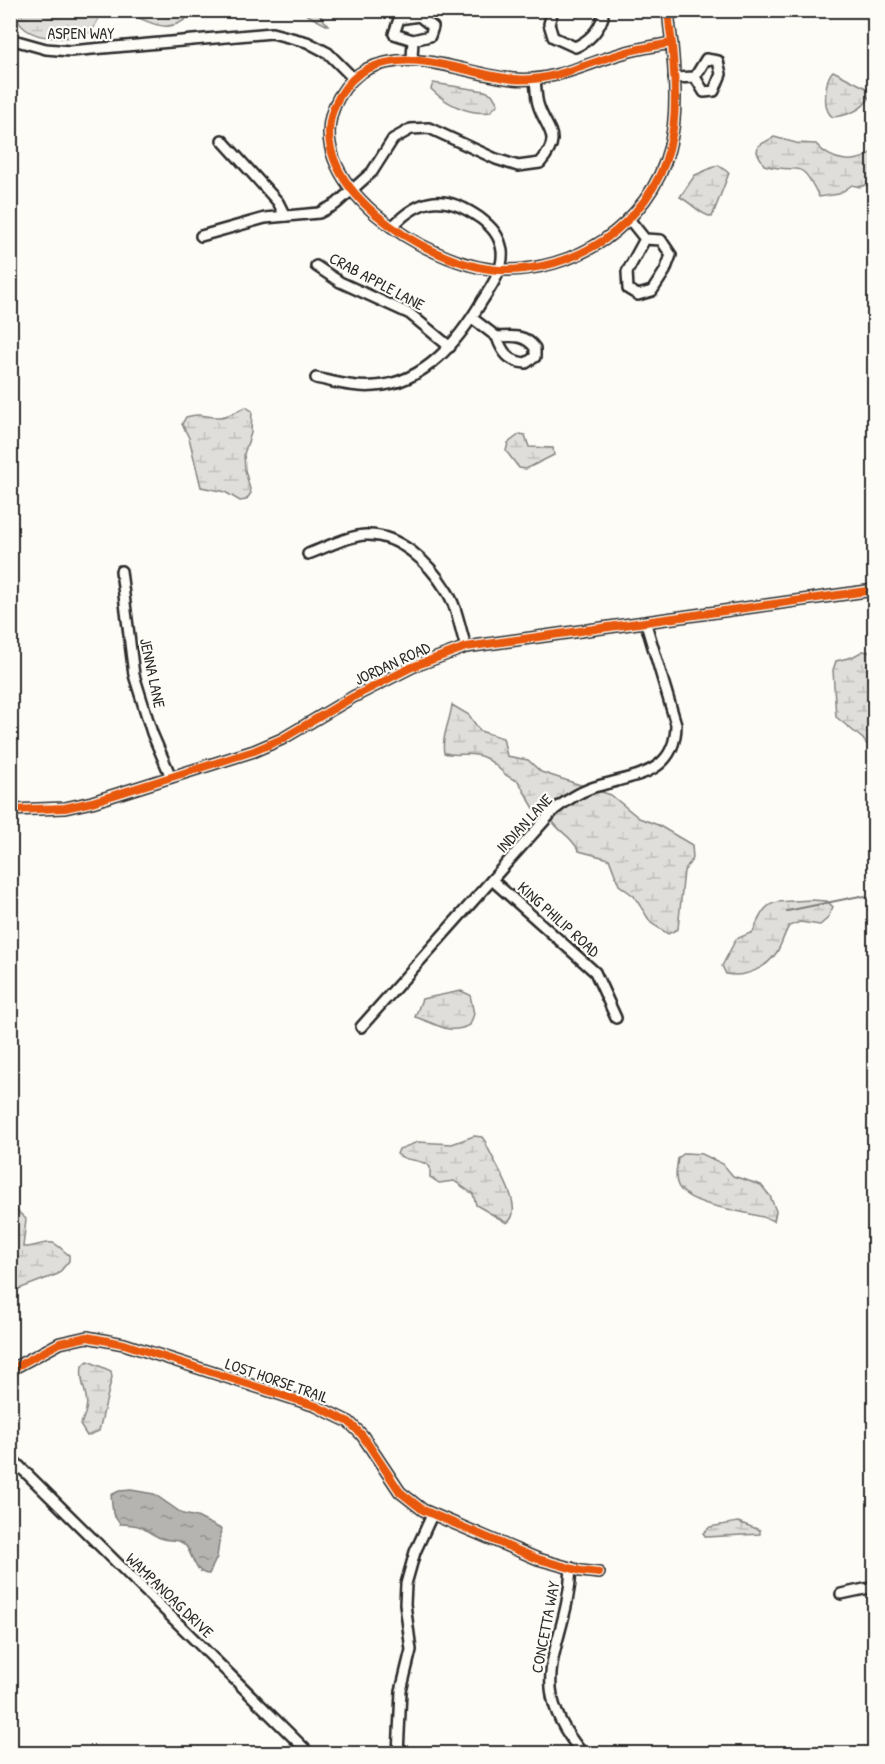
<svg xmlns="http://www.w3.org/2000/svg" width="885" height="1764" font-family="'Patrick Hand',sans-serif">
<style>
.wetland{fill:url(#wetland-marsh);stroke:#858482;stroke-width:1.5}
.water{fill:url(#water-ripples);stroke:#7e7d7b;stroke-width:1.5}
.lines{fill:none;stroke-linecap:round;stroke-linejoin:round}
.stream{stroke:#7e7d7b;stroke-width:2}
.street-casing{stroke:#2b2b2b;stroke-width:14}
.street{stroke:#fdfcf7;stroke-width:9}
.cycleway-casing{stroke:#fdfcf7;stroke-width:11}
.cycleway{stroke:#e8590c;stroke-width:8}
.labels{text-anchor:middle;stroke-width:4.5;stroke-linejoin:round;paint-order:stroke}
.street-label{font-size:16px;fill:#2b2b2b;stroke:#fdfcf7}
</style>
<defs>
<pattern id="wetland-marsh" width="20" height="14" patternUnits="userSpaceOnUse" patternTransform="scale(1.5)"><rect width="20" height="14" fill="#dfdeda"/><path d="M1 5h8M5 5V1M11 12h8M15 12V8" fill="none" stroke="#c0bfbb"/></pattern>
<pattern id="water-ripples" width="26" height="14" patternUnits="userSpaceOnUse" patternTransform="scale(1.5)"><rect width="26" height="14" fill="#b5b4b1"/><path d="M2 4q2-2 4 0t4 0M15 11q2-2 4 0t4 0" fill="none" stroke="#939390"/></pattern>
</defs>
<rect width="100%" height="100%" fill="#fdfcf7"/>
<filter id="ink" filterUnits="userSpaceOnUse"><feTurbulence type="fractalNoise" baseFrequency=".0167" numOctaves="2"/><feDisplacementMap in="SourceGraphic" scale="12" xChannelSelector="R" yChannelSelector="G"/><feConvolveMatrix kernelMatrix="1 2 1 2 8 2 1 2 1" color-interpolation-filters="sRGB"/></filter>
<g filter="url(#ink)">
<g class="wetland">
<path d="M20,11L194,10V11C160,50 134,0 104,13C98,16 95,27 91,32C71,40 29,43 17,19Z"/>
<path d="M300,11H316L328,25H326Z"/>
<path d="M833,71L872,91C867,109 850,115 833,117C822,111 824,79 833,71Z"/>
<path d="M433,83L485,91L492,94L498,104L490,112C469,115 446,104 431,89Z"/>
<path d="M774,137L796,143L816,144C830,161 857,167 874,150V189L868,184L860,187L852,185L839,194L819,197C799,155 801,176 764,165L757,152L758,146Z"/>
<path d="M718,165L729,173L712,217C699,214 693,204 680,197L695,175Z"/>
<path d="M246,407L252,411L251,433L244,454L245,470L251,493L246,500L240,501L225,492L201,487L189,438L182,424L186,417C204,412 205,418 219,417C228,417 237,411 246,407Z"/>
<path d="M520,434L525,435L529,447L553,448L554,455L526,469L519,468L506,451L508,443Z"/>
<path d="M863,651L874,653V754L863,739L836,717L833,670L836,661L852,657Z"/>
<path d="M452,705L469,715L480,731L503,738L507,756L528,760L541,772L553,776L611,795L639,818L658,825L692,845L693,858L684,871L678,929L668,934L651,923L634,896L619,885L609,859L579,851C569,833 560,834 551,819L538,815L518,781C502,777 498,763 483,757C470,751 457,757 444,753C441,738 450,721 452,705Z"/>
<path d="M811,900L827,901L833,907L827,919L820,925L800,922L789,926C784,934 782,944 777,952C766,969 744,978 726,974L722,966L736,939L753,932C767,895 774,903 811,900Z"/>
<path d="M461,991L470,995L474,1014L470,1025C447,1036 437,1023 415,1017L422,999Z"/>
<path d="M474,1136L482,1137L485,1141C491,1160 528,1208 507,1223L476,1205L473,1194L454,1181L439,1183L430,1177V1167C419,1157 407,1163 397,1154L399,1149L418,1142L452,1144Z"/>
<path d="M685,1153L702,1154L723,1164L733,1176L761,1185L770,1196L776,1211L774,1221C750,1210 698,1209 681,1190C673,1182 677,1168 678,1158Z"/>
<path d="M10,1204L26,1219L23,1247C34,1248 44,1241 53,1243C59,1245 64,1252 69,1255V1261L58,1274L11,1292Z"/>
<path d="M88,1361L111,1371L112,1377L99,1431L87,1436L80,1425C96,1396 78,1391 82,1366Z"/>
<path d="M738,1522L760,1530V1534L706,1537L703,1533L710,1527Z"/>
</g>
<path class="water" d="M131,1490L154,1494L183,1514L197,1517L221,1529L217,1557L209,1574C195,1574 193,1556 186,1546C178,1537 169,1542 160,1538C139,1528 146,1525 120,1524L113,1514L111,1495L119,1491Z"/>
<g class="lines">
<path class="stream" d="M787,911L860,896L874,900"/>
<g class="street-casing">
<g id="street">
<path d="M553,10L549,24L553,37L575,47C589,41 598,32 603,17L600,10"/>
<path d="M669,10C668,22 671,33 672,45C675,79 678,116 669,149C660,186 635,218 604,240C574,260 537,271 500,270C429,267 291,180 339,97C346,85 355,75 367,69C416,47 463,74 513,79C550,83 588,63 623,53C639,48 655,46 672,43"/>
<path d="M10,39L46,49L70,51L272,33L307,42L328,53L353,78"/>
<path d="M412,59L413,40L394,34L399,19L419,16L433,27L430,36L413,40"/>
<path d="M674,78L695,77L706,59L718,61L721,74L714,91L704,92L695,77"/>
<path d="M222,140L278,202L285,216"/>
<path d="M629,219L645,239L627,272L628,289L638,295L652,291L665,271L671,255L661,240L645,239"/>
<path d="M201,236L265,218L319,213L336,204L372,172L393,139L411,129L429,128L496,159L518,166L540,163C564,135 546,131 538,104C536,97 536,87 535,80"/>
<path d="M316,266L340,282L410,314L450,347"/>
<path d="M472,318L497,337C512,336 525,334 535,348V357L526,363C509,362 502,352 497,337"/>
<path d="M316,378C335,382 355,388 375,386C425,383 459,340 482,301C491,287 504,269 502,251C500,236 492,227 480,218C446,194 421,196 392,227"/>
<path d="M308,554C325,548 347,536 365,535C399,533 429,563 446,590C457,606 460,629 466,647"/>
<path d="M121,571L134,675L152,733L171,777"/>
<path d="M10,810L65,808L92,802L254,751L282,739L353,697L412,667L466,647L874,590"/>
<path d="M492,880L595,972L616,1018"/>
<path d="M361,1027L554,810C567,800 582,790 598,786C635,775 676,774 676,724L646,624"/>
<path d="M10,1370L60,1343L87,1337L124,1344L316,1406L349,1422L362,1435L400,1492L423,1510L538,1559L581,1571L599,1573"/>
<path d="M10,1457L310,1754"/>
<path d="M571,1568C568,1648 520,1679 583,1754"/>
<path d="M841,1594L874,1587"/>
<path d="M398,1754L401,1691L411,1650L405,1604L406,1584L415,1552L432,1515"/>
</g>
</g>
<use href="#street" class="street"/>
<g class="cycleway-casing">
<g id="cycleway">
<path d="M669,10C668,22 671,33 672,45C675,79 678,116 669,149C660,186 635,218 604,240C574,260 537,271 500,270C429,267 291,180 339,97C346,85 355,75 367,69C416,47 463,74 513,79C550,83 588,63 623,53C639,48 655,46 672,43"/>
<path d="M10,810L65,808L92,802L254,751L282,739L353,697L412,667L466,647L874,590"/>
<path d="M10,1370L60,1343L87,1337L124,1344L316,1406L349,1422L362,1435L400,1492L423,1510L538,1559L581,1571L599,1573"/>
</g>
</g>
<use href="#cycleway" class="cycleway"/>
</g>
</g>
<g class="labels">
<g class="street-label">
<text x="81" y="39">ASPEN WAY</text>
<text transform="translate(377 281) rotate(28)" y="6">CRAB APPLE LANE</text>
<text transform="translate(392 663) rotate(-25)" y="6">JORDAN ROAD</text>
<text transform="translate(153 673) rotate(78)" y="6">JENNA LANE</text>
<text transform="translate(524 823) rotate(-47)" y="6">INDIAN LANE</text>
<text transform="translate(559 919) rotate(42)" y="6">KING PHILIP ROAD</text>
<text transform="translate(277 1380) rotate(19)" y="6">LOST HORSE TRAIL</text>
<text transform="translate(170 1595) rotate(44)" y="6">WAMPANOAG DRIVE</text>
<text transform="translate(545 1627) rotate(-79)" y="6">CONCETTA WAY</text>
</g>
</g>
<rect width="885" height="1764" fill="none" stroke="#fdfcf7" stroke-width="36"/>
<rect x="18" y="18" width="849" height="1728" fill="none" stroke="#2b2b2b" stroke-width="2" filter="url(#ink)"/>
</svg>
